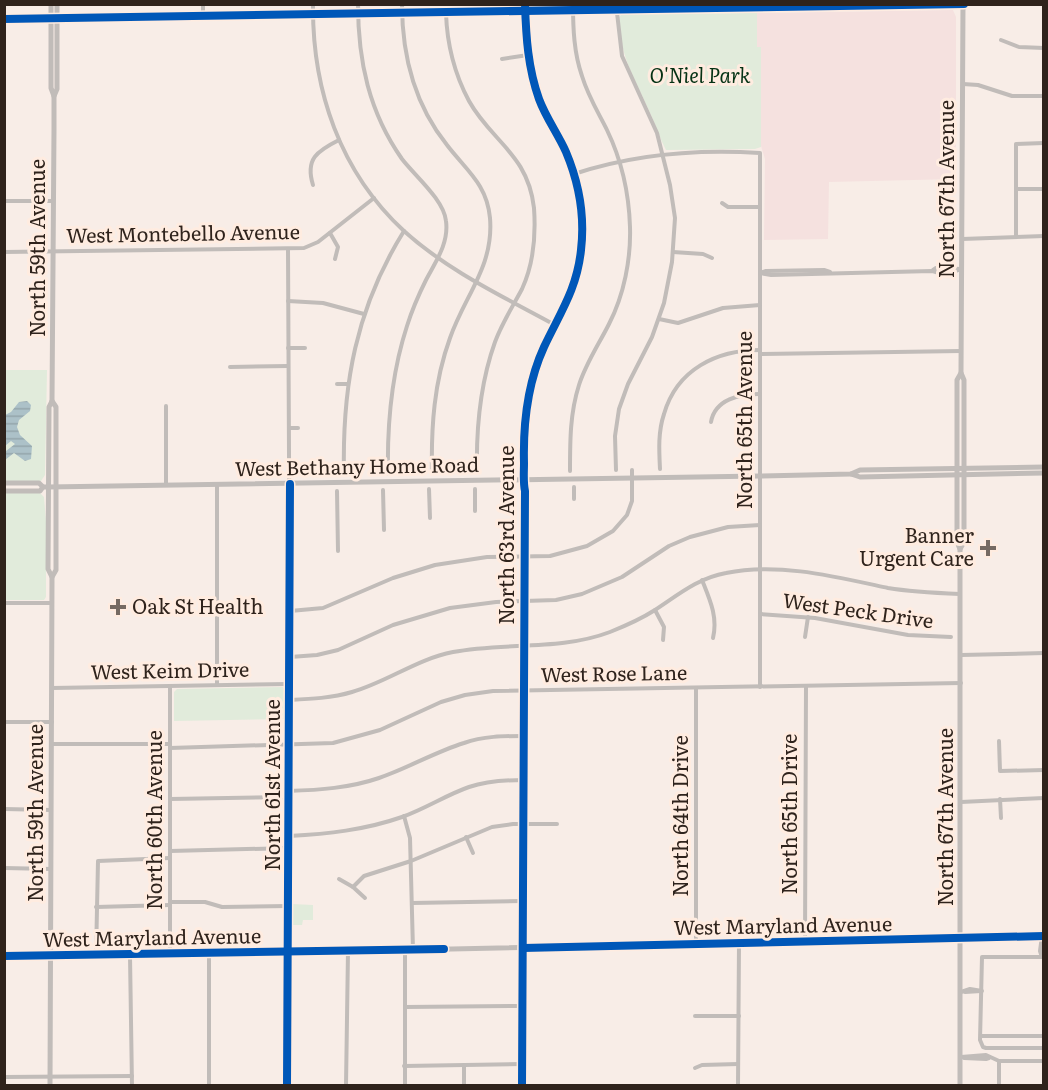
<svg xmlns="http://www.w3.org/2000/svg" width="1048" height="1090" font-family="Literata,serif">
<style>
.education{fill:#f5e1df}
.park{fill:#e1ebdb}
.water{fill:url(#water-rules)}
.lines{fill:none;stroke-linecap:round;stroke-linejoin:round}
.street{stroke:#c1bcb9;stroke-width:4}
.secondary{stroke:#c1bcb9;stroke-width:5}
.cycleway-casing{stroke:#ffece0;stroke-width:11}
.cycleway{stroke:#0057b8;stroke-width:8}
.poi-dot{fill:#756a63;stroke:#ffece0;stroke-width:2}
.labels{text-anchor:middle;stroke-width:6;stroke-linejoin:round;paint-order:stroke}
.park-label{font-size:20px;font-style:italic;fill:#053214;stroke:#ffece0}
.street-label{font-size:20px;fill:#2f231c;stroke:#ffece0}
.poi-label{font-size:20px;fill:#2f231c;stroke:#ffece0;text-anchor:end}
</style>
<defs>
<pattern id="water-rules" width="6" height="5" patternUnits="userSpaceOnUse" patternTransform="scale(1.5)"><rect width="6" height="5" fill="#acc1c8"/><path d="M0 2.5h6" fill="none" stroke="#94a6ab"/></pattern>
</defs>
<rect width="100%" height="100%" fill="#f8ede7"/>
<path class="education" d="M953,10L956,17V179L829,182L828,239L764,240L765,159L761,146V48L757,47V13Z"/>
<g class="park">
<path d="M757,13V47H761V147L755,149L666,150C660,139 656,126 651,115C635,78 620,59 619,17L622,14Z"/>
<path d="M5,370H47L45,475L41,481H5Z"/>
<path d="M5,493H40L44,497L46,521V597L44,600H5Z"/>
<path d="M283,687L285,690V719L174,721V692L177,689Z"/>
<path d="M292,904L313,905V920H303L302,925H292Z"/>
</g>
<path class="water" d="M27,401L31,405L30,411L19,420L17,427L20,435L32,446L31,459L25,461L14,453L5,460L6,451L15,444L11,441L5,446V415L11,412L19,402Z"/>
<g class="lines">
<g class="street">
<path d="M313,4C312,90 340,172 404,231C448,271 504,297 555,325"/>
<path d="M358,4C358,61 369,112 402,159C415,176 444,200 446,221C449,243 436,261 426,280C419,294 412,310 407,326C391,375 387,423 388,474"/>
<path d="M402,4C402,56 414,104 447,145C466,170 487,184 490,218C494,266 465,295 450,338C434,382 431,427 432,473"/>
<path d="M446,13C447,45 454,73 469,101C491,141 528,154 534,208C536,236 534,263 522,289C513,306 502,323 495,342C480,384 476,427 477,472"/>
<path d="M203,16V4"/>
<path d="M1001,40L1019,47L1044,48"/>
<path d="M502,59L528,55"/>
<path d="M963,84L978,85L1012,96H1044"/>
<path d="M574,174C634,154 697,149 760,153V687"/>
<path d="M313,185C305,159 317,151 339,140"/>
<path d="M1016,189H1044"/>
<path d="M4,201H53"/>
<path d="M722,203L728,207H760"/>
<path d="M330,233L338,247L335,259"/>
<path d="M1016,237V144L1044,143"/>
<path d="M962,239L1044,236"/>
<path d="M4,252L304,248L318,242L374,198"/>
<path d="M673,252L703,254L712,258"/>
<path d="M933,270L936,268L961,269"/>
<path d="M760,273L771,275L932,271C941,275 953,273 961,269"/>
<path d="M760,273L766,271L824,270L830,272"/>
<path d="M288,301L323,303L364,314"/>
<path d="M659,319L678,323L723,308L760,305"/>
<path d="M288,348H305"/>
<path d="M760,354L961,351"/>
<path d="M230,367L288,366"/>
<path d="M337,384H347"/>
<path d="M711,422C715,399 740,394 760,394"/>
<path d="M289,428H298"/>
<path d="M660,469C659,450 658,432 664,414C677,369 717,350 760,350"/>
<path d="M616,470L615,436L619,409L628,384L652,337L664,303L672,262L675,218L670,185L657,133L622,56L616,4"/>
<path d="M570,471C570,441 570,413 579,385C586,363 599,344 609,324C624,295 631,259 630,227C629,194 621,159 607,130C598,112 588,96 582,76C574,53 573,29 573,4"/>
<path d="M344,474C342,385 356,308 404,231"/>
<path d="M166,485V406"/>
<path d="M574,487V499"/>
<path d="M429,489L430,518"/>
<path d="M475,489V511"/>
<path d="M383,490L384,530"/>
<path d="M337,491L338,551"/>
<path d="M702,580C710,600 718,617 713,638"/>
<path d="M4,603H52"/>
<path d="M655,610L664,627L663,640"/>
<path d="M290,611L323,608L393,578L435,565L487,557L550,556L587,546L613,531L627,515L632,501V470"/>
<path d="M760,614L815,618L908,635L951,637"/>
<path d="M805,637L808,617"/>
<path d="M961,655L1044,653"/>
<path d="M290,657L317,655L338,650L393,625L450,608L496,602L556,600L582,594L622,577L669,546L690,537L728,527L760,525"/>
<path d="M217,685V485"/>
<path d="M52,688L289,684"/>
<path d="M290,700C311,699 332,698 352,692C387,682 417,659 453,652C505,642 560,651 610,632C625,626 641,619 655,610C678,595 698,578 726,573C778,562 837,577 888,588C912,592 936,593 960,594"/>
<path d="M4,722H52"/>
<path d="M999,741L1000,771L1044,770"/>
<path d="M52,744H170"/>
<path d="M170,748L333,743L380,730L441,702L465,695L493,691L961,683"/>
<path d="M288,791C319,790 350,788 379,778C408,768 435,752 464,743C483,736 504,736 523,736"/>
<path d="M170,799L289,797"/>
<path d="M1000,799L1001,818"/>
<path d="M961,802L1044,798"/>
<path d="M4,809L51,810"/>
<path d="M404,816L410,838L413,950"/>
<path d="M289,836C327,834 365,830 402,817C425,809 446,795 469,787C487,781 506,780 524,780"/>
<path d="M466,837L473,853"/>
<path d="M170,851L289,848"/>
<path d="M4,868L51,869"/>
<path d="M339,879L353,887L365,898"/>
<path d="M353,887L364,876L411,861L492,827L513,824H557"/>
<path d="M170,902H205L222,907L288,906"/>
<path d="M412,903L523,901"/>
<path d="M96,907L170,905"/>
<path d="M805,943L806,686"/>
<path d="M696,945V688"/>
<path d="M405,950V1086"/>
<path d="M170,955V686"/>
<path d="M96,956L98,861L170,858"/>
<path d="M130,956L132,1086"/>
<path d="M1042,957L1040,951L1042,936"/>
<path d="M1044,957H982L980,1040L983,1047L986,1048H1044"/>
<path d="M961,992L970,989L982,991"/>
<path d="M965,992L981,991"/>
<path d="M405,1007L522,1006"/>
<path d="M695,1016H739"/>
<path d="M981,1036H1044"/>
<path d="M961,1057L986,1055L999,1061H1044"/>
<path d="M964,1058L986,1059L989,1058"/>
<path d="M999,1061V1086"/>
<path d="M464,1065V1086"/>
<path d="M404,1066L522,1064"/>
<path d="M695,1068L702,1065L738,1064"/>
<path d="M4,1077L132,1076"/>
<path d="M209,1086V954"/>
<path d="M287,1086L290,657L288,249"/>
<path d="M346,1086L348,951"/>
<path d="M738,1086L739,944"/>
</g>
<g class="secondary">
<path d="M51,4V88L54,96V129L52,401L49,407L48,569L52,577"/>
<path d="M4,19L964,4"/>
<path d="M54,96L57,89V4"/>
<path d="M851,474L860,477L1044,473"/>
<path d="M4,483H39L43,487"/>
<path d="M4,491H40L43,487H48L760,476L851,474L860,470L1044,467"/>
<path d="M960,549L957,542V380L961,373L963,4"/>
<path d="M4,956H130L1044,936"/>
<path d="M50,1086L52,577L56,570V407L52,401"/>
<path d="M522,1086L525,491C523,482 524,472 524,463C523,423 527,384 544,347C560,313 577,289 581,250C585,216 579,183 566,152C558,134 546,118 539,99C528,68 526,37 525,4"/>
<path d="M960,1086V549L964,542V380L961,373"/>
</g>
<g class="cycleway-casing">
<g id="cycleway">
<path d="M4,19L964,4"/>
<path d="M523,948L1044,936"/>
<path d="M4,956L444,949"/>
<path d="M287,1086L290,484"/>
<path d="M522,1086L525,491C523,482 524,472 524,463C523,423 527,384 544,347C560,313 577,289 581,250C585,216 579,183 566,152C558,134 546,118 539,99C528,68 526,37 525,4"/>
</g>
</g>
<use href="#cycleway" class="cycleway"/>
</g>
<g class="poi-dot">
<path d="M985 539h6v6h6v6h-6v6h-6v-6h-6v-6h6z"/>
<path d="M115 598h6v6h6v6h-6v6h-6v-6h-6v-6h6z"/>
</g>
<g class="labels">
<g class="park-label">
<text x="700" y="83">O'Niel Park</text>
</g>
<g class="street-label">
<text transform="translate(947 189) rotate(-90)" y="7">North 67th Avenue</text>
<text transform="translate(183 234) rotate(-1)" y="7">West Montebello Avenue</text>
<text transform="translate(38 248) rotate(-90)" y="7">North 59th Avenue</text>
<text transform="translate(745 420) rotate(-90)" y="7">North 65th Avenue</text>
<text transform="translate(357 467) rotate(-1)" y="7">West Bethany Home Road</text>
<text transform="translate(507 535) rotate(-90)" y="7">North 63rd Avenue</text>
<text transform="translate(858 611) rotate(8)" y="7">West Peck Drive</text>
<text transform="translate(170 671) rotate(-1)" y="7">West Keim Drive</text>
<text transform="translate(614 674) rotate(-1)" y="7">West Rose Lane</text>
<text transform="translate(273 785) rotate(-90)" y="7">North 61st Avenue</text>
<text transform="translate(36 813) rotate(-90)" y="7">North 59th Avenue</text>
<text transform="translate(790 814) rotate(-90)" y="7">North 65th Drive</text>
<text transform="translate(681 816) rotate(-90)" y="7">North 64th Drive</text>
<text transform="translate(946 817) rotate(-90)" y="7">North 67th Avenue</text>
<text transform="translate(155 820) rotate(-90)" y="7">North 60th Avenue</text>
<text transform="translate(783 926) rotate(-1)" y="7">West Maryland Avenue</text>
<text transform="translate(152 938) rotate(-1)" y="7">West Maryland Avenue</text>
</g>
<g class="poi-label">
<text x="974" y="543">Banner<tspan x="974" dy="23">Urgent Care</tspan></text>
<text x="132" y="614" text-anchor="start">Oak St Health</text>
</g>
</g>
<rect width="1048" height="1090" fill="none" stroke="#2f231c" stroke-width="12"/>
</svg>
